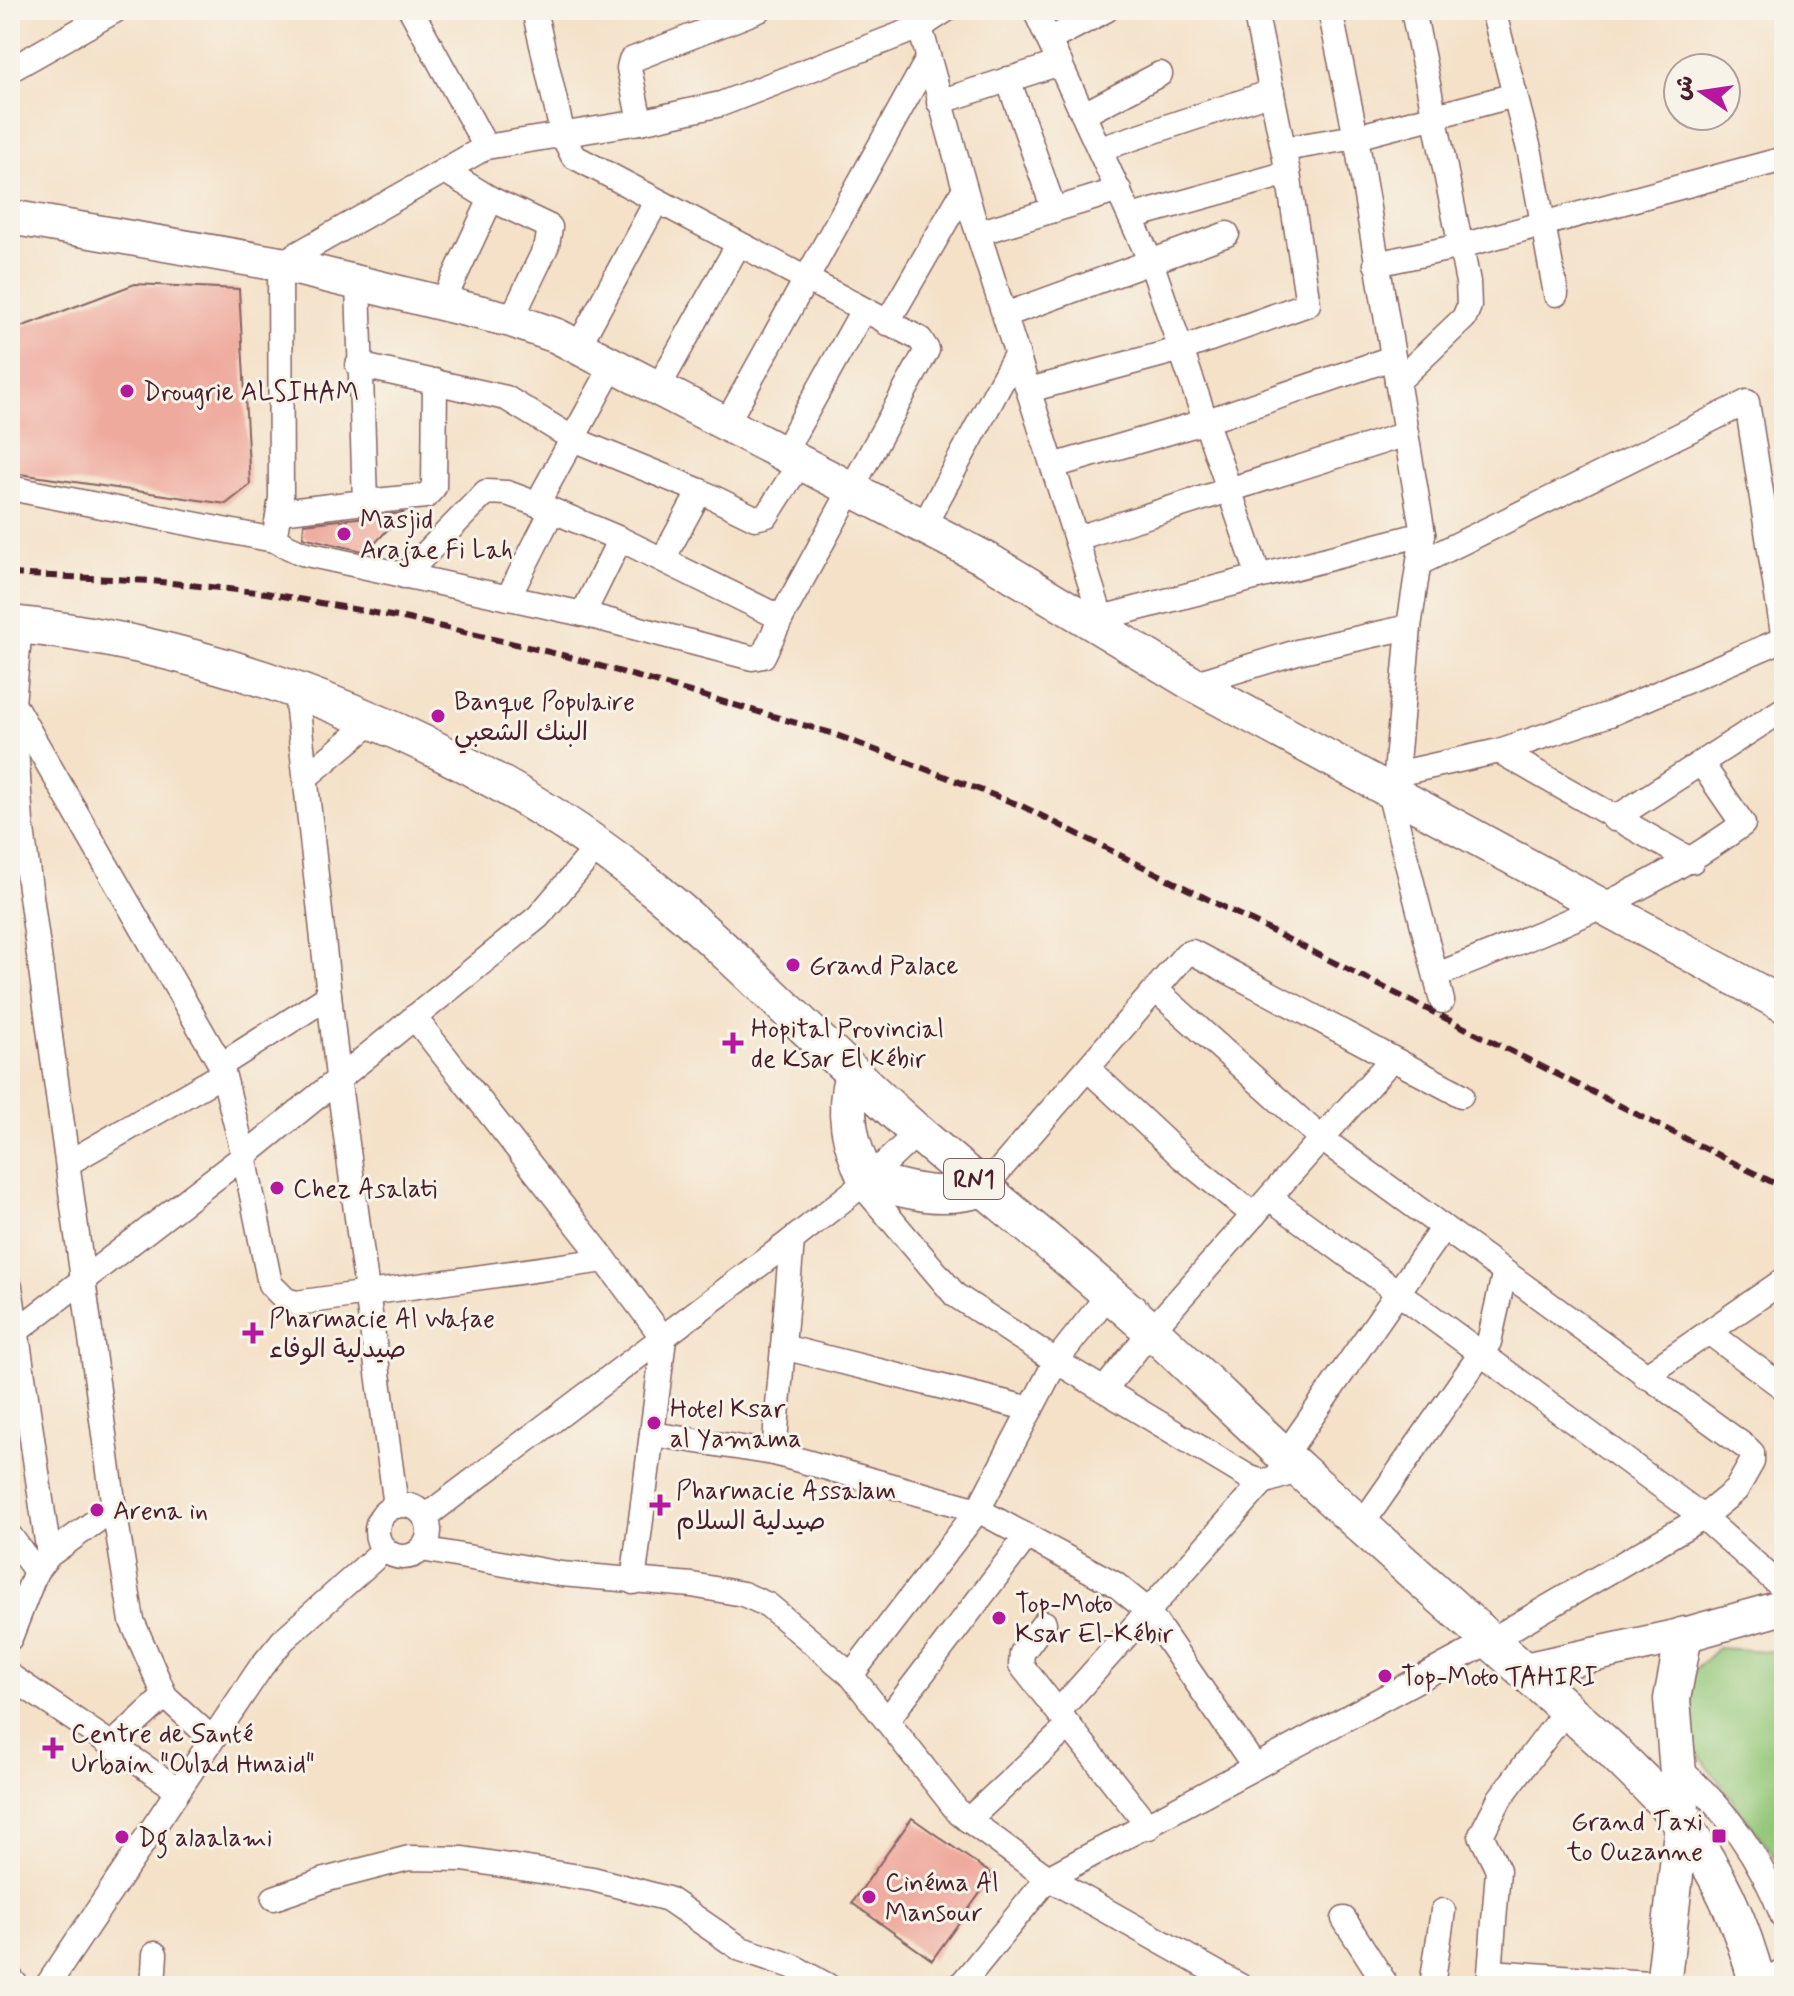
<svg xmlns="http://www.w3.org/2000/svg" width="1794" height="1996" font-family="Mynerve,'Playpen Sans Arabic',sans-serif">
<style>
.green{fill:#93c778;stroke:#6e7352;stroke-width:2}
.building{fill:#efaa9e}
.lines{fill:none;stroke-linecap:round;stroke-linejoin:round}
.street-casing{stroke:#866362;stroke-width:27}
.secondary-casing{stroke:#866362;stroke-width:37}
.primary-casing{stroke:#866362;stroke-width:39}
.street{stroke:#fff;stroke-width:24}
.secondary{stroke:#fff;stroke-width:34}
.primary{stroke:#fff;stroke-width:36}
.rail{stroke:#4a1f2b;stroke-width:6;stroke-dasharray:12 6;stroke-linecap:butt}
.poi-dot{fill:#b5179e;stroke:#f7f3e8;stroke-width:3}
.labels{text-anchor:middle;stroke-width:6;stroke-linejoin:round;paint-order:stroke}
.shield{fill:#f7f3e8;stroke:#7e5f64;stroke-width:2}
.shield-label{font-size:24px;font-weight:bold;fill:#4a1f2b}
.poi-label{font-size:26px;fill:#4a1f2b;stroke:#f7f3e8;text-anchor:start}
</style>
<rect width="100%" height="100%" fill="#f7f3e8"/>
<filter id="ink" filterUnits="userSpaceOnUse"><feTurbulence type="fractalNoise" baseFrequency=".0125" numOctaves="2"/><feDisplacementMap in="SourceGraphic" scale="16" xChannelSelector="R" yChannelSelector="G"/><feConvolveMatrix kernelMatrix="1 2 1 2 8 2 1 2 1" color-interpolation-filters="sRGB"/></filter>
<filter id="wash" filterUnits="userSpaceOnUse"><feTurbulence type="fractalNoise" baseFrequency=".006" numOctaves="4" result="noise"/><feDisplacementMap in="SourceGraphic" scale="32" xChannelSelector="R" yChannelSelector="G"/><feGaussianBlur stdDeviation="1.8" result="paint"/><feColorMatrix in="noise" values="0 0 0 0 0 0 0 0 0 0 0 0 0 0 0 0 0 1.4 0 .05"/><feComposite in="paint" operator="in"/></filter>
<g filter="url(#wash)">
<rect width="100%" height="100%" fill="#f4e1c8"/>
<path class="green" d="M1718,1648L1784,1652V1877L1772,1853L1693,1747L1692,1673Z"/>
<g id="blocks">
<g class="building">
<path d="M135,284L239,289L250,485L226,504L20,474L10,452V331Z"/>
<path d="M403,513L367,552L303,537L304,524Z"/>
<path d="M912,1818L993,1875L932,1960L852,1903Z"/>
</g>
</g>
</g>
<g filter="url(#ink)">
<use href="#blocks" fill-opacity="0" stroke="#866362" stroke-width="2"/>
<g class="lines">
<g class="street-casing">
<g id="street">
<path d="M411,10L486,147"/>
<path d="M534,10L563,136L573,156L920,339L927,350L781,618L620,539L537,504L613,365"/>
<path d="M1035,10L1151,262L1258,574"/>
<path d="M1330,10L1356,137L1423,534L1409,627L1396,774L1388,788L1442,1001"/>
<path d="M1493,10L1530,153L1556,294"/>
<path d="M920,27L972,214L1101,617"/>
<path d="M1049,40L1106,10"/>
<path d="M10,70L116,10"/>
<path d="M1008,79L1054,210"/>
<path d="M939,102L1060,63"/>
<path d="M1084,114L1160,74"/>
<path d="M640,122L629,68L631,60L759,10"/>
<path d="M1100,149L1272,92"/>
<path d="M1284,149L1356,137L1515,95"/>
<path d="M445,171L491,199L550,227L547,245L511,320"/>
<path d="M1131,217L1288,173"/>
<path d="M978,233L1119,190"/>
<path d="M1376,264L1461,246L1780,160"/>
<path d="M442,304L491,199"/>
<path d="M1005,315L1227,234"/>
<path d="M887,323L964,190"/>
<path d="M578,347L656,202"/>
<path d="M358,365L506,398L575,440L700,491L755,518L767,515L800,463"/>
<path d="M1397,382L1464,318L1469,306L1468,282L1413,10"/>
<path d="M658,388L738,245"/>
<path d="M1029,390L1182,349L1308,304L1288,173L1255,10"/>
<path d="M726,424L928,59"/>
<path d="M783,454L863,310"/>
<path d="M1053,466L1207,421L1392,358"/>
<path d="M10,488L274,540L281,498L280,264L486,147L640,122L721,104L920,27L946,10"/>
<path d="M365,502L426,496L434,487L435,381"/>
<path d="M280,512L365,502L358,284"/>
<path d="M923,527L1017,353"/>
<path d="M1077,538L1406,434"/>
<path d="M274,540L302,553L583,614L752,658L763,656L781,618"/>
<path d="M663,559L700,491"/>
<path d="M1422,562L1747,402L1784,640"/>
<path d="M404,576L486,492L507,493L537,504"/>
<path d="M508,598L552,511"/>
<path d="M583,614L620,539"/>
<path d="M1089,621L1423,534"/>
<path d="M20,625L13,704L21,822L114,1508"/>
<path d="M1193,684L1297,652L1409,627"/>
<path d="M296,692L338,1077L396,1506"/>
<path d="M17,710L221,1065"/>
<path d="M1499,751L1692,861"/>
<path d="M1396,774L1499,751L1610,714L1784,639"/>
<path d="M306,777L373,721"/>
<path d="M1614,819L1784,709"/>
<path d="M1437,975C1544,932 1649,893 1743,824L1701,763"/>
<path d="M329,996L221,1065L244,1156L538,917L599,845"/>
<path d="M414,1017L605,1260"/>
<path d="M1088,1069L1183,1158L1254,1215"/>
<path d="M68,1163L223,1074"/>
<path d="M862,1185L955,1295L1056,1361L1250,1478L1263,1482L1300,1470"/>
<path d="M984,1188L1186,954L1192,952L1461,1095"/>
<path d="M1270,1198L1703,1517L1784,1589"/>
<path d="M10,1287L49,1555"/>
<path d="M1710,1333L1784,1388"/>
<path d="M10,1336L244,1156L270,1284L286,1300L296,1303L605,1260L664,1339L633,1582"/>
<path d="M783,1347L1031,1409"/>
<path d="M1645,1376L1784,1280"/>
<path d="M1104,1390L1151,1331L1392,1059"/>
<path d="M652,1434L774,1453L978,1510L1115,1584L1147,1610L1255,1767"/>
<path d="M774,1453L792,1240"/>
<path d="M1285,1455L1442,1229"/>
<circle cx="403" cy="1531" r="26"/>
<path d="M425,1517L792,1240L862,1185L918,1132"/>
<path d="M1362,1524L1489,1342L1504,1275"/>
<path d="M10,1536L36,1571"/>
<path d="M422,1549L561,1574L692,1585L743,1594L768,1605L851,1675L959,1813L1048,1878L1240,1986"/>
<path d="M1044,1623L1022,1653L1021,1665L1149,1827"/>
<path d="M10,1638L36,1571L49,1555L114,1508L132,1621L165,1696L211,1738"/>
<path d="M851,1675L978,1510L1056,1361L1108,1295"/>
<path d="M10,1676L177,1789"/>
<path d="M1059,1711L1263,1482"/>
<path d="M887,1720L1027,1536"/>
<path d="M113,1744L165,1696"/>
<path d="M1677,1767C1727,1809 1760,1857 1784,1919"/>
<path d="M968,1820L1069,1726"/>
<path d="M274,1898L328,1879L409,1858L463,1859L593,1879L668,1899L741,1949L792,1966L828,1986"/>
<path d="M1344,1919L1387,1986"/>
<path d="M1491,1972L1663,1984"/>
<path d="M10,1977L17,1986"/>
<path d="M47,1986L261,1667L284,1639L385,1549"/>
<path d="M153,1986L155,1954"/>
<path d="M960,1986L1048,1878L1490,1641L1703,1517L1736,1490L1752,1462V1453L1747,1448L1322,1139L1157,991"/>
<path d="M1432,1986L1443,1911"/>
<path d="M1489,1986L1498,1870L1481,1835L1500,1798L1567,1709"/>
<path d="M1759,1986L1784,1971"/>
</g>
</g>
<g class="secondary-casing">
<g id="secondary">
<path d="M10,217L280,264L511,320L557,336L988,560L1193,684L1784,1005"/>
<path d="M1524,1670L1684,1635L1784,1607"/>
<path d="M1663,1986L1682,1823"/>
</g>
</g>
<g class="primary-casing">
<g id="primary">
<path d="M10,624C236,647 485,748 659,893C750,968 829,1055 917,1132C995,1199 1077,1264 1154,1333C1203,1378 1251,1425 1300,1470C1404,1565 1510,1657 1614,1752C1636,1775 1663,1798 1682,1824C1720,1873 1743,1927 1758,1986"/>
<path d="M853,1074C842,1113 850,1143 866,1179C908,1191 941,1201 984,1188"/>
<path d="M1682,1823L1672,1699L1684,1635"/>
</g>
</g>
<use href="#street" class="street"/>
<use href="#secondary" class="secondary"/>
<use href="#primary" class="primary"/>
<path class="rail" d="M10,574L152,581L266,593L408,619L566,656L831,733L1022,806L1784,1188"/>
</g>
</g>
<g class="poi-dot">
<circle cx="127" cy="391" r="8"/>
<circle cx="344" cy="534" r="8"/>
<circle cx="438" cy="716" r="8"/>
<circle cx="793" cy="965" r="8"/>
<path d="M729 1031h8v8h8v8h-8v8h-8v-8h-8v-8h8z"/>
<circle cx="277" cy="1188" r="8"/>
<path d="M249 1321h8v8h8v8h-8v8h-8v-8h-8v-8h8z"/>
<circle cx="654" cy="1423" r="8"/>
<path d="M656 1493h8v8h8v8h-8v8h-8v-8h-8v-8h8z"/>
<circle cx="97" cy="1510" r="8"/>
<circle cx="999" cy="1618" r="8"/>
<circle cx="1385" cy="1676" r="8"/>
<path d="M49 1736h8v8h8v8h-8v8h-8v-8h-8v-8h8z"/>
<rect x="1711" y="1828" width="16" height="16" rx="4"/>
<circle cx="122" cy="1837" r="8"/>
<circle cx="869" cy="1897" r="8"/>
</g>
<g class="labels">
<rect class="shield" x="944" y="1159" width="60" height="40" rx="6"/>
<g class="shield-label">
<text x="974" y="1187">RN1</text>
</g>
<g class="poi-label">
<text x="143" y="400">Drougrie ALSIHAM</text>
<text x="360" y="528">Masjid<tspan x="360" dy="30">Arajae Fi Lah</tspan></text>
<text x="454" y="710">Banque Populaire<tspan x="454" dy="30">البنك الشعبي</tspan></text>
<text x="809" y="974">Grand Palace</text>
<text x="751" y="1037">Hopital Provincial<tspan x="751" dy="30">de Ksar El Kébir</tspan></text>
<text x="293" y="1197">Chez Asalati</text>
<text x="269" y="1327">Pharmacie Al Wafae<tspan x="269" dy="30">صيدلية الوفاء</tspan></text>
<text x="670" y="1417">Hotel Ksar<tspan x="670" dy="30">al Yamama</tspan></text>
<text x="676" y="1499">Pharmacie Assalam<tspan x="676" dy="30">صيدلية السلام</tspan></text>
<text x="113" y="1519">Arena in</text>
<text x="1015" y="1612">Top-Moto<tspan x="1015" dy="30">Ksar El-Kébir</tspan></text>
<text x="1401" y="1685">Top-Moto TAHIRI</text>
<text x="71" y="1742">Centre de Santé<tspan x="71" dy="30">Urbain "Oulad Hmaid"</tspan></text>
<text x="1703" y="1830" text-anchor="end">Grand Taxi<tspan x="1703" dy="30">to Ouzanne</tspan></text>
<text x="138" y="1846">Dg alaalami</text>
<text x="885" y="1891">Cinéma Al<tspan x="885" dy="30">Mansour</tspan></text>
</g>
</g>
<rect width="1794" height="1996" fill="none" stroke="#f7f3e8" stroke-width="40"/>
<g transform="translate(1702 92) rotate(283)"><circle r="38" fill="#f7f3e8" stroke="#b29e9c" stroke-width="2"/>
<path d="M0-6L14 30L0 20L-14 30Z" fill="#b5179e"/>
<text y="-12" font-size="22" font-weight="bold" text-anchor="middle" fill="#4a1f2b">ش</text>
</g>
</svg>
